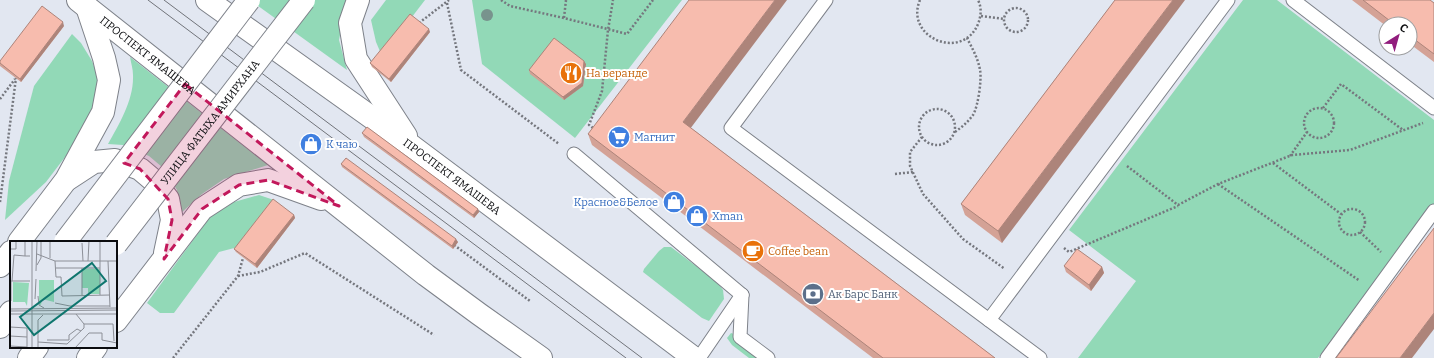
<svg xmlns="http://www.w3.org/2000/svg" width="1434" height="358" font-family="Bitter,serif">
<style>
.green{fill:#92d9b7}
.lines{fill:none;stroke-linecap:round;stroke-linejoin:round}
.lane-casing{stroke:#7e828a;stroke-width:15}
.primary-casing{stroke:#7e828a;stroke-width:24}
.path{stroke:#75777e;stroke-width:2.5;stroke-dasharray:2 2;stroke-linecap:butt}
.lane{stroke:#fff;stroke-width:13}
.primary{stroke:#fff;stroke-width:22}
.tram{stroke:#707379;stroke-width:1}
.primary-bridge-casing{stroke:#7e828a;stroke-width:24;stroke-linecap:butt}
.primary-bridge{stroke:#fff;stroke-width:22}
.tree{fill:#78938d}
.wall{fill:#d4a296}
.shaded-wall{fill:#ad847a}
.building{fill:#f7bcae;stroke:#ad847a}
.marked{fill:#c2185b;fill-opacity:0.2;stroke:#c2185b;stroke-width:3;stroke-dasharray:8 5;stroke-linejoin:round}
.labels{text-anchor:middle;stroke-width:4;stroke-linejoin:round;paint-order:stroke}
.street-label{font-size:11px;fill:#0b0c0f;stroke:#fff}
.food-label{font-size:11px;fill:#c56008;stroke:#fff;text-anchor:start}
.shop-label{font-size:11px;fill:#366cbe;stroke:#fff;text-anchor:start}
.service-label{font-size:11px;fill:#4e5e75;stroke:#fff;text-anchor:start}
.inset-road{fill:none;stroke:#8c8f97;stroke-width:1}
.view{fill:#0f766e;fill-opacity:0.15;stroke:#0f766e;stroke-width:2}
.inset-edge{fill:none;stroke:#0b0c0f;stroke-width:2}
</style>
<rect width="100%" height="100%" fill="#e2e7f1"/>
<g class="green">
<path d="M250,0H347L339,40L347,70Z"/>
<path d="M386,0H425L382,56L376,42L371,20Z"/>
<path d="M472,0H682L575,138L482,64Z"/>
<path d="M1243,0H1277L1434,120V206L1318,358H1078L1136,281L1069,230Z"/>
<path d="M72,34L81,43L92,61L100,82L91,123L46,182L5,220L9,181L34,86Z"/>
<path d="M130,57L268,165L224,179L202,194L180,214L177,190L162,167L149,156L123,145L108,144C119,124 134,100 133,75C133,69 131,63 130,57Z"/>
<path d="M259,195L274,200L238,247L219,252L174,313H160L147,303L210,217L234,202Z"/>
<path d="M664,247H671L717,282L723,290L724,299L709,321L702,318L643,272L644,269L659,251Z"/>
<path d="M731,333L734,334L767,358H749L732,345L727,338Z"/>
</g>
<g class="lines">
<g class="lane-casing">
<g id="lane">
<path d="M826,0L731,128L1040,358"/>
<path d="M1293,0L1434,108"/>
<path d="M574,154L742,295"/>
<path d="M742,295L740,337L768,358"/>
<path d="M989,320L1228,0"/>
<path d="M699,358L742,295"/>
<path d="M1327,358L1434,211"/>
</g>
</g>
<g class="primary-casing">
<g id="primary">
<path id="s1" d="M78,0L426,275L479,314L541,358"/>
<path id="s2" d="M207,0L413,147L694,358"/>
<path d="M358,0L350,23L356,59L406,136"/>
<path d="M68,179L94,162L115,160L140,169L153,180L168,199L172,220L165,253"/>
<path d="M19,242L66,180L103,112L109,80L104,58L87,7"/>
<path d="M0,266L11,252"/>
<path d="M116,321L202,209L239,185L268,180L321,199"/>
<path d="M0,327L11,312"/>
<path d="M29,358L37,347"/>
<path d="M88,358L96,347"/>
</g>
</g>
<g class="path">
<path d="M501,0L510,6L564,18"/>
<path d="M566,0L564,18L627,34L653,0"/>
<path d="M920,0C904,37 962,62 978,24C981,16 982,8 978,0"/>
<path d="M447,3L461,70L559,144"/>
<circle cx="1016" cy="20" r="12"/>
<path d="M981,16L1005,19"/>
<path d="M419,23L449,0"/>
<path d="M0,99L15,79"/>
<path d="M1323,108L1341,84L1403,130"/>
<circle cx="1319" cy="123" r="15"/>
<circle cx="937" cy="127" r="18"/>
<path d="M593,128L589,125L602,91L608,30L613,0"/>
<path d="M955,132C962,127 968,122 973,115C978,107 982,79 980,70C978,58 972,48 967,38"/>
<path d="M922,137L910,152V166L923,194L963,239L1005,269"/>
<path d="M1290,156L1307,132"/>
<path d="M1273,163L1341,214"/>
<path d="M1127,166L1178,205L1218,184L1292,155L1350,150L1423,123"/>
<path d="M895,174L913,172"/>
<path d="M1218,184L1360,281"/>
<path d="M0,202L16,78"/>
<circle cx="1352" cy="222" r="13"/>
<path d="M1360,232L1381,252"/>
<path d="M454,245L530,301"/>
<path d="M1064,248L1069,252L1178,206"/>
<path d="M238,276L260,272L305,253L434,335"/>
<path d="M173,358L238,276L243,258"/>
</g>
<use href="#lane" class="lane"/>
<use href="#primary" class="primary"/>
<g class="tram">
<path d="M148,0L626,358"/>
<path d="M164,0L642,358"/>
</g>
<g class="primary-bridge-casing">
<g id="primary-bridge">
<path d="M65,242L249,0"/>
<path id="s3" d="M116,244L304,0"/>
</g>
</g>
<use href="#primary-bridge" class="primary-bridge"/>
</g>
<circle class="tree" cx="487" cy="15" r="6"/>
<g class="wall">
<path d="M1115,0L1002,243L965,215L961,204Z"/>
<path d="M1352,0H1430L1434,3V62L1410,44V24H1386V26Z"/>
<path d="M64,26L21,82L0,66V61Z"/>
<path d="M430,32L391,82L372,67L370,63Z"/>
<path d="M586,64L583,86L564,100L530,74L529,70Z"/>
<path d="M691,128L995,358H873L592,145L588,134Z"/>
<path d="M362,133L478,209L479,212L474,218L364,137Z"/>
<path d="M341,164L458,242L453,249L342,167Z"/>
<path d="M294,215L295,218L257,268L236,252L234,249Z"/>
<path d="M1064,266L1102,267L1104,273L1091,291L1066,272Z"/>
</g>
<g class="shaded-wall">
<path d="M775,0H787L687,133L683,122Z"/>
<path d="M1173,0H1185L1002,243L998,231Z"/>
<path d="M63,22L64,26L21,82L20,79Z"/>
<path d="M429,29L430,32L391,82L389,79Z"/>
<path d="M584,61L586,64L583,86L564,100L563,97Z"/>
<path d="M478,209L479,212L474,218L473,215Z"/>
<path d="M294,215L295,218L257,268L255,264Z"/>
<path d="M456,239L458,242L453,249L452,246Z"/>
<path d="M1102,267L1104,273L1091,291L1089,285Z"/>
<path d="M1434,313V329L1412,358H1400Z"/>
</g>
<g class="building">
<path d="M689,0H775L683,122L995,358H883L588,134Z"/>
<path d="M1115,0H1173L998,231L961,204Z"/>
<path d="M1363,0H1430L1434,3V54L1410,36V24H1394Z"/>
<path d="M42,6L63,22L20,79L0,63V61Z"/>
<path d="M410,14L429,29L389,79L370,63Z"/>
<path d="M554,38L584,61L582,83L563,97L529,70Z"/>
<path d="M367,127L478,209L473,215L362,133Z"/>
<path d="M346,158L456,239L452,246L341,164Z"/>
<path d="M273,199L294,215L255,264L234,249Z"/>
<path d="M1434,228V313L1400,358H1336Z"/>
<path d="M1077,249L1102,267L1089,285L1064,266Z"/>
</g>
<path class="marked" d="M185,84L339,206L268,180L239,185L202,209L164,259L172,220L168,199L140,169L124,163Z"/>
<defs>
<g id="restaurant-disc" transform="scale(1.15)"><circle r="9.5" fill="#e8710a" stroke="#fff"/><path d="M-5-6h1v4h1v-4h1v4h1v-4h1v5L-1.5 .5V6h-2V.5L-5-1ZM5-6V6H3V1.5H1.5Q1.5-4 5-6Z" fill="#fff"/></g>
<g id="supermarket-disc" transform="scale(1.15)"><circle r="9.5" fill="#3f7fe0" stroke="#fff"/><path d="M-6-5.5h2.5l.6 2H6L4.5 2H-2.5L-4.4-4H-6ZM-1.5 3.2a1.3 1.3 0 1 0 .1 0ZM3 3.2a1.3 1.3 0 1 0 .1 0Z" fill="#fff"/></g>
<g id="shop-disc" transform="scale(1.15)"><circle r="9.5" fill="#3f7fe0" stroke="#fff"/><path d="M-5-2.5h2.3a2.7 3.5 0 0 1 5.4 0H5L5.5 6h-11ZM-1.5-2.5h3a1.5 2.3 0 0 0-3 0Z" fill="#fff"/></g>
<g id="cafe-disc" transform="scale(1.15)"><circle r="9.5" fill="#e8710a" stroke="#fff"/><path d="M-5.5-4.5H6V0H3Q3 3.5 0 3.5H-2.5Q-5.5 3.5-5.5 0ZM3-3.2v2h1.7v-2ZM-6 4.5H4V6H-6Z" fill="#fff"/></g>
<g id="bank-disc" transform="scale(1.15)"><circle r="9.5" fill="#5c6f8a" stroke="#fff"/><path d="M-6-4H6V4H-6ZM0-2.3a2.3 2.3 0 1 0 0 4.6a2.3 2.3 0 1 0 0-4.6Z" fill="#fff"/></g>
</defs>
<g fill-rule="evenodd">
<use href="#restaurant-disc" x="571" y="73"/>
<use href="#supermarket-disc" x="619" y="137"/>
<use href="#shop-disc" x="311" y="144"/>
<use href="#shop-disc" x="674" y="202"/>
<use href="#shop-disc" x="697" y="216"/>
<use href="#cafe-disc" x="753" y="251"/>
<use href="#bank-disc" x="813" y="294"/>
</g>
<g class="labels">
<g class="street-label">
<text dy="4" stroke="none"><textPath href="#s1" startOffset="89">ПРОСПЕКТ ЯМАШЕВА</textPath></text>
<text dy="4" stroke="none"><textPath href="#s3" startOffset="154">УЛИЦА ФАТЫХА АМИРХАНА</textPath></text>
<text dy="4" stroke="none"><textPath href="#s2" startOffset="302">ПРОСПЕКТ ЯМАШЕВА</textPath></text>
</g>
<g class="food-label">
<text x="586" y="77">На веранде</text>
<text x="768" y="255">Coffee bean</text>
</g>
<g class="shop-label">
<text x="634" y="141">Магнит</text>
<text x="326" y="148">К чаю</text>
<text x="658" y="206" text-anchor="end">Красное&amp;Белое</text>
<text x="712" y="220">Xman</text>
</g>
<g class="service-label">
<text x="828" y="298">Ак Барс Банк</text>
</g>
</g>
<g transform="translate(10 241)">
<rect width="107" height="107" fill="#e2e7f1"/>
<path d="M72,28H90V53H78V47H72ZM29,39H44V61L32,58L31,64L29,63ZM3,41L19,42L17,65L15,61H3Z" fill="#92d9b7"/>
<path class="inset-road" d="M15,0V15H20M22,0V107M40,0V17M90,0V54M72,2L73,20M0,8H6V0M27,13L45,20H107M45,20L46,36H51L52,55L100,54M78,20L79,0M98,20L100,66M27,24L31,17V0M46,27H90M72,27V54M26,30L27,0M2,40L4,14L15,15M28,55L29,64L34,67M25,58L26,38M1,60V40H20M45,62L60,65H100M0,68L107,67M0,70L107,69M0,73H107M66,73L74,83M74,83H103L104,100M0,86L17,87V107M0,95L17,96M37,99H59V94L67,88L71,90M28,101L57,103L74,87V83M0,105L17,106M28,107V79L33,74M65,107L79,92H92V99L107,102"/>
<path class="view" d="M82,22L96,40L24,94L10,76Z"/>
<rect width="107" height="107" class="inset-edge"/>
</g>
<g transform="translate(1398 36) rotate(37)"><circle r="19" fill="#ffffff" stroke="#9d9e9f"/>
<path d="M0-3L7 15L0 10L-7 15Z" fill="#911d7d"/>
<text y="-6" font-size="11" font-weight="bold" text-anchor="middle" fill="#0b0c0f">С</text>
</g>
</svg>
